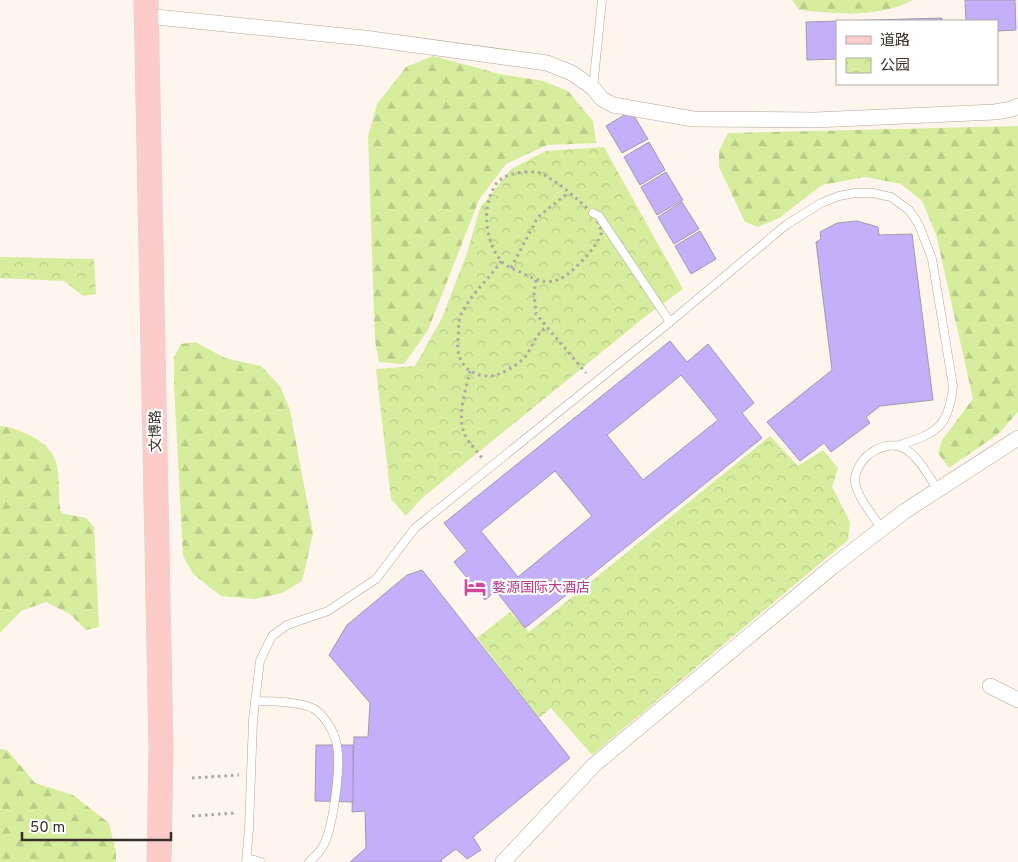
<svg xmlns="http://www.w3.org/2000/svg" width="1018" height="862" font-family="Overpass,'Noto Sans SC',sans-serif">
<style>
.forest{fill:url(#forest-firs)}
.park{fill:url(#park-crowns)}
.building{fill:#c4affa;stroke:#9f9bac;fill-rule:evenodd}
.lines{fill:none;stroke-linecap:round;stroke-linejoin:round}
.lane-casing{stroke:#b3a598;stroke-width:9}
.street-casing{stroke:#b3a598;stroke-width:16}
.primary-casing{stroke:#d6d5d4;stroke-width:25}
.path{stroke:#afa7a1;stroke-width:3;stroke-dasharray:2.5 4;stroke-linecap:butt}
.lane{stroke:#fff;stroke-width:8}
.street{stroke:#fff;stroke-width:15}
.primary{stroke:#fecbcb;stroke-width:24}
.labels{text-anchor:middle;stroke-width:4.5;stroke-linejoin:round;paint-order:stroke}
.street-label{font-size:14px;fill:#342f2a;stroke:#fff}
.hotel-label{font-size:14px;fill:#b23c85;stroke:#fff;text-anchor:start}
</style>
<defs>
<pattern id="forest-firs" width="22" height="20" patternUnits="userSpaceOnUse" patternTransform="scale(1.25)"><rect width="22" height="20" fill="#d7ed9e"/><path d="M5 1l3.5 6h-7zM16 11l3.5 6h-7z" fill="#b9cc88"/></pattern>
<pattern id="park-crowns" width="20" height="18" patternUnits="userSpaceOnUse" patternTransform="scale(1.25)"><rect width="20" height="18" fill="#d7ed9e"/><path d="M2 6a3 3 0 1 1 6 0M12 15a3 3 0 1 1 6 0" fill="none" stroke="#b9cc88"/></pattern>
</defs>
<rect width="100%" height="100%" fill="#fef5ed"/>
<g class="forest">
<path d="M792,0H913C879,18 836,14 799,10Z"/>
<path d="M433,56L500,74L543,81L568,91L593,121L596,143L547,145L506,164L479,200L428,330L404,364L379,362L375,341L368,136L377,104L406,67Z"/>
<path d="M1018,126V412L998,434L949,468L938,453L942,440L973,399L936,234L922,201L901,184L865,177L822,185L779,218L758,227L745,222L719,167V151L728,133Z"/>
<path d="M195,342L225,358L261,366L280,386L290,410L313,533L302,581L282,593L255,599L221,596L193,574L183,556L174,385V357L181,344Z"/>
<path d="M0,426C13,427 21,431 33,437C68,456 55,481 61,513L86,518L94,527L99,627L86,630L70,614L46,602L21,611L0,633Z"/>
<path d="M0,749L7,750L35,783L73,795L109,823L116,852V862H0Z"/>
</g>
<g class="park">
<path d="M604,147L683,289L646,316L422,498L406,516L391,499L376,369L415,366L442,318L467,253L480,208L511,169L546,151Z"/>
<path d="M0,257L94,259L96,294L83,296L64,281L0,278Z"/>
<path d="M770,436L798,466L823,450L838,468L832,487L850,522L848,540L592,755L551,708L539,718L477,638L510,612L529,632Z"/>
</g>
<g class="building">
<path d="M965,0H1015L1016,30L997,31V21H966Z"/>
<path d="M942,18V21H837V59L807,60L806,22Z"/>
<path d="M631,111L648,139L622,153L606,126Z"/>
<path d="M649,142L665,170L640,185L624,157Z"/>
<path d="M666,172L683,200L657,215L641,187Z"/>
<path d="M682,202L699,229L674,244L658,217Z"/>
<path d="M857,221L878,227L879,235L912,234L933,400L880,406L866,417L870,423L831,452L824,443L800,461L767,422L832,370L816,242L821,239L820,232L837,223Z"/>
<path d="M700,231L716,259L691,274L675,246Z"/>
<path d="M670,341L687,362L708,344L754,403L742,413L762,438L525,628L496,591L485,600L454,562L467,551L444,523ZM681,375L718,420L643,480L607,435ZM555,471L592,516L518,577L481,531Z"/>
<path d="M422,570L570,758L473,837L481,850L467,859L456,849L441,860L442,862H350L366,848L365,811L352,812L354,737H368L370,703L329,655L347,625L407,575Z"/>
<path d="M316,745H353V802L315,801Z"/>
</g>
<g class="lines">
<g class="lane-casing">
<g id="lane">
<path d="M593,88L602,0"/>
<path d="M593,213L599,216L670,322"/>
<path d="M882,529C874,517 857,497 855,482C854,473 861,461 868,455C904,428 920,463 938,490"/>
<path d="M255,701C270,701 304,702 316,710C326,718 335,733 337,746C341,767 333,831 322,848C319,853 313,858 309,862"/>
<path d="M247,858L261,862"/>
<path d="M246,862L249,829L253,720L260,661L272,636L287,625L328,611L376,579L415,528L670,322L786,225L821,203L839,196L855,193H873L891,197L909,210L919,225L932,259L953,386C949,426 937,434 899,445"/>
</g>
</g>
<g class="street-casing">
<g id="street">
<path d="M146,16L364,38L547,63L572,73L593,88L602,99L613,105L693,119L815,120L995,112L1012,109L1018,106"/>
<path d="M990,686L1018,700"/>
<path d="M503,862L594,765L832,567L905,511L1018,438"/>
</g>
</g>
<g class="primary-casing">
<path id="primary" d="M146,0L161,748L159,862"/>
</g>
<g class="path">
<path d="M525,172H538L548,177L563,187L593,213L602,231C598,244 588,255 578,265C559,284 548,286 524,274C517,270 506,267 501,261C487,243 483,217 490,196C493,190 495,183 500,180C507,174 517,173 525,172Z"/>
<path d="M501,261C489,280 469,295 460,317C458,323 459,332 458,340C457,351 459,363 469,370C477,376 490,378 499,374C509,370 523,362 529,351C535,341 536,334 547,327"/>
<path d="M511,268L538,217L569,192"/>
<path d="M536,280L534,293L536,314L586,373"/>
<path d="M470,371C466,390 457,414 464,433C468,442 476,450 482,458"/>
<path d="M192,778L239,775"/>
<path d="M192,816L236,813"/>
</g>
<use href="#lane" class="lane"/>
<use href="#street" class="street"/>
<use href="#primary" class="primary"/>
</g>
<defs>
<g id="hotel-bare" transform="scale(1.725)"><path d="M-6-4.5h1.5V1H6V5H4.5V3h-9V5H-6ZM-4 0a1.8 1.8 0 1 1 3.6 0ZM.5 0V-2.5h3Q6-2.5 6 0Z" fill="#d1479c" stroke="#fff" stroke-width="2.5" paint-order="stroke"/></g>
</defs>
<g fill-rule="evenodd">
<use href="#hotel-bare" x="475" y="587"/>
</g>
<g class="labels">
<g class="street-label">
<text transform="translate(155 431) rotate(-91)" y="5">文博路</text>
</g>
<g class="hotel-label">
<text x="492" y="592">婺源国际大酒店</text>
</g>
</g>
<rect x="836" y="20" width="162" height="65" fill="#ffffff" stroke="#aeacaa"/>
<rect x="846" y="36" width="25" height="8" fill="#fecbcb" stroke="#aeacaa"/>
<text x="880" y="45" font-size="15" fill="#342f2a">道路</text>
<rect x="846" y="58" width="25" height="15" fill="url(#park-crowns)" stroke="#aeacaa"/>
<text x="880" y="70" font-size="15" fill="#342f2a">公园</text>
<path d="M22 832v8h149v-8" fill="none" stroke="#342f2a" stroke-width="2.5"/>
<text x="30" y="832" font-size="15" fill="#342f2a" stroke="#ffffff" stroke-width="4" paint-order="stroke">50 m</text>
</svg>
